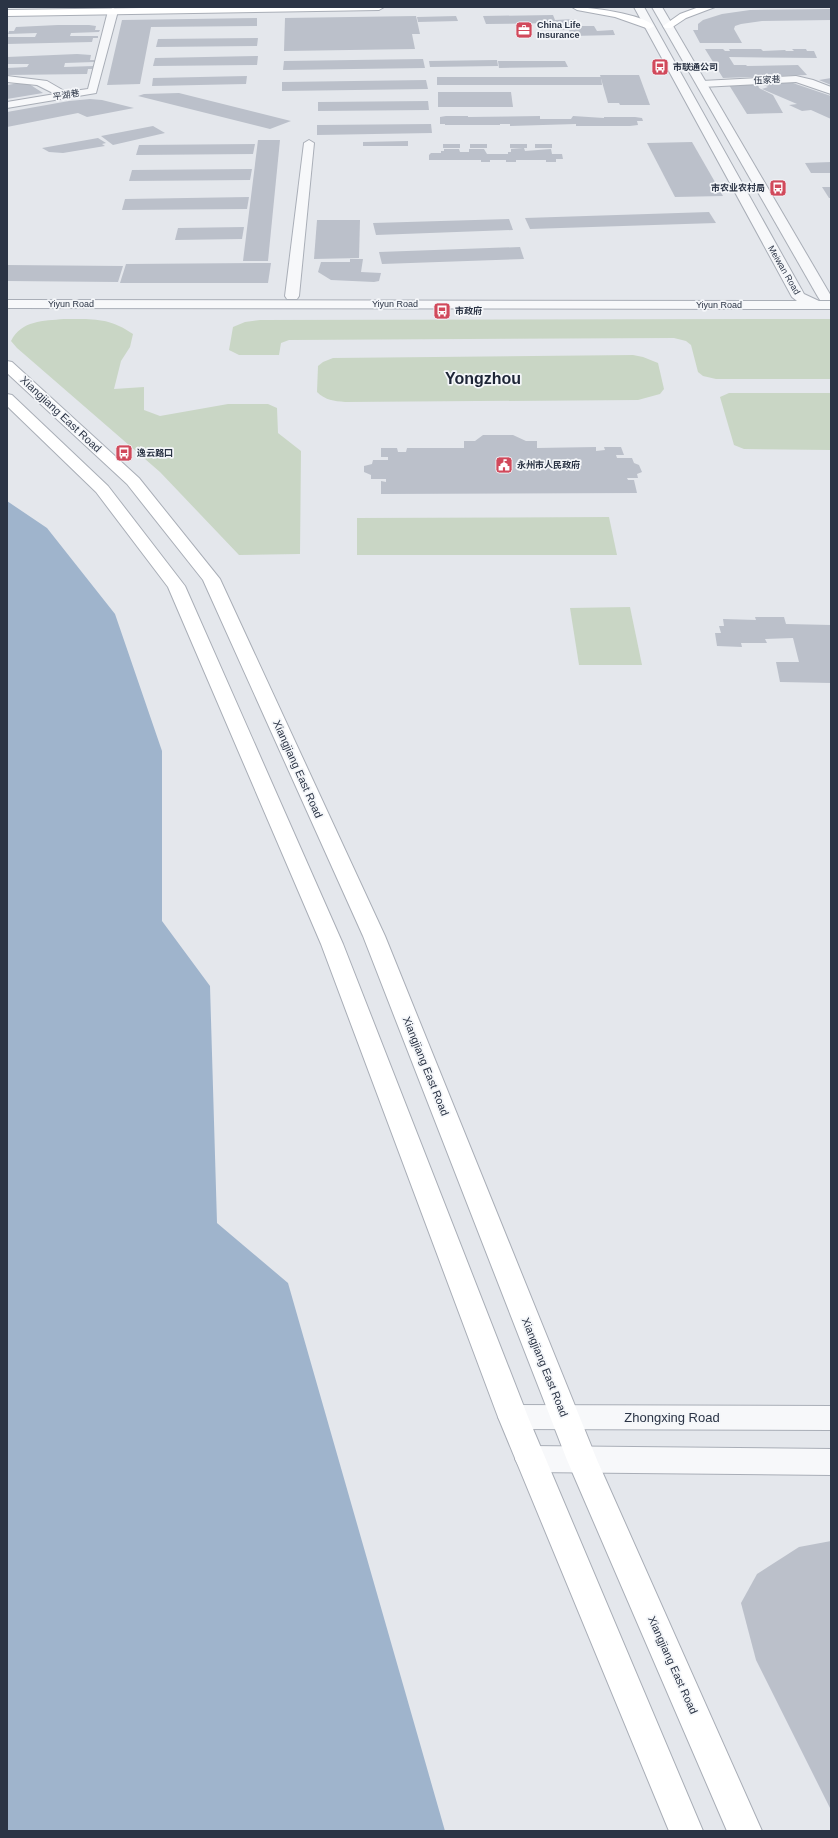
<svg xmlns="http://www.w3.org/2000/svg" width="838" height="1838" font-family="Arial,'Noto Sans SC',sans-serif">
<style>
.green{fill:#c9d6c5}
.water{fill:#9fb4cc}
.building{fill:#bbc0ca}
.lines{fill:none;stroke-linecap:round;stroke-linejoin:round}
.minor-casing{stroke:#a9aeb7;stroke-width:2}
.tertiary-casing{stroke:#a9aeb7;stroke-width:2}
.secondary-casing{stroke:#a9aeb7;stroke-width:2}
.minor{fill:#f7f8fa;fill-rule:evenodd}
.tertiary{fill:#f7f8fa;fill-rule:evenodd}
.secondary{fill:#fff;fill-rule:evenodd}
.labels{text-anchor:middle;stroke-width:3.5;stroke-linejoin:round;paint-order:stroke}
.far-poi-label{font-size:9px;font-weight:bold;fill:#2b3445;stroke:#f4f6f9;text-anchor:start}
.far-street-label{font-size:9px;fill:#2b3445;stroke:#f4f6f9}
.street-label{font-size:11px;fill:#2b3445;stroke:#f4f6f9}
.near-street-label{font-size:13px;fill:#2b3445;stroke:#f4f6f9}
.far-town-label{font-size:16px;font-weight:bold;fill:#1d2536;stroke:#f4f6f9}
</style>
<rect width="100%" height="100%" fill="#e4e7ec"/>
<g class="green">
<path d="M64,319C91,319 109,317 133,334L130,347L121,361L114,389L144,387V410L160,416L228,404H268L277,408L278,433L301,451L300,554L239,555L160,472L17,348L11,341C22,320 43,321 64,319Z"/>
<path d="M831,319V379H716L703,376L698,372L691,345L686,341L674,338L289,340L281,343L279,355H239L229,350L233,327L245,322L260,320Z"/>
<path d="M633,355L643,357L658,363L664,389L660,394L638,400L345,402C334,401 325,400 317,392L318,366L323,362L333,358Z"/>
<path d="M729,393H831V450L744,449L734,445L720,397Z"/>
<path d="M609,517L617,555H357V518Z"/>
<path d="M630,607L642,665H579L570,608Z"/>
</g>
<path class="water" d="M7,501L47,528L115,614L162,751V921L210,986L217,1223L288,1283L445,1831H7Z"/>
<g class="building">
<path d="M831,9V20L762,21L741,24L735,26L734,29L742,43H700L693,30H698V24L703,20L722,14L750,10Z"/>
<path d="M553,15L555,20L574,19L577,26H594L597,31L613,30L615,35L572,36L569,30H561L558,23L486,24L483,16Z"/>
<path d="M416,16L420,34H412L415,49L284,51L285,18Z"/>
<path d="M456,16L458,21L418,22L417,17Z"/>
<path d="M257,18V26L151,27L140,84L107,85L122,20Z"/>
<path d="M58,25H89L96,26L95,30H100L99,32L71,33L70,36H98V38H93L92,42L7,44V37H35L37,33L8,34L9,31H14L16,27Z"/>
<path d="M258,38L257,46L156,47L158,39Z"/>
<path d="M705,49H723L725,51H730L729,49H761L763,51L785,50L786,51H794L792,49H806L807,51H814L817,58L729,57L734,65H746L747,66L798,65L807,75L723,78Z"/>
<path d="M77,54L91,55L90,60H95L94,62L65,63L64,67L94,66L93,69H88L87,74L7,75V68L27,67L29,64H7V57Z"/>
<path d="M258,56L257,65L153,66L155,58Z"/>
<path d="M423,59L425,68L283,70L284,61Z"/>
<path d="M497,60L498,66L430,67L429,61Z"/>
<path d="M498,61H565L568,67L499,68Z"/>
<path d="M600,75H639L650,105H620L619,103H608Z"/>
<path d="M247,76L246,84L152,86L153,78Z"/>
<path d="M437,77H601L602,85H437Z"/>
<path d="M831,78V85L819,80Z"/>
<path d="M426,80L428,89L282,91V82Z"/>
<path d="M787,81L831,96V119L811,110L802,111L789,105L797,104L762,89L768,87L762,84Z"/>
<path d="M26,82L43,93L7,99V85Z"/>
<path d="M729,85H758L759,88L773,95L783,113L747,114Z"/>
<path d="M438,92H511L513,107H438Z"/>
<path d="M179,93L291,121L270,129L138,96L144,94Z"/>
<path d="M90,99L102,100L134,108L87,117L78,113L7,127V112L69,101Z"/>
<path d="M428,101L429,110L318,111V102Z"/>
<path d="M446,116H468V117L540,116V119H571L573,116L604,118V117H635L642,118L643,121H637L638,125L630,126H576V124L510,126V124H500V125H445V124H440V117Z"/>
<path d="M431,124L432,133L317,135V125Z"/>
<path d="M153,126L165,133L113,145L101,136Z"/>
<path d="M98,138L106,143L102,144L105,146L63,153L49,152L42,148Z"/>
<path d="M258,140H280L268,261H243Z"/>
<path d="M408,141V146H363V142Z"/>
<path d="M692,142L723,196L675,197L647,143Z"/>
<path d="M255,144L253,154L136,155L139,145Z"/>
<rect x="443" y="144" width="17" height="4"/>
<rect x="470" y="144" width="17" height="4"/>
<path d="M510,144H527V148H524L525,151L551,149L552,154H562L563,159H556V162H546V160H516V162H506V160H490V162H481V160H429V155L431,153H441V151H444V149H459L460,152H469V149H484L487,154H508V152H511V149H523L510,148Z"/>
<rect x="535" y="144" width="17" height="4"/>
<path d="M831,162V173H811L805,163Z"/>
<path d="M252,169L250,180L129,181L132,170Z"/>
<path d="M822,187H831V198H829Z"/>
<path d="M249,197L247,209L122,210L125,199Z"/>
<path d="M709,212L716,223L530,229L525,218Z"/>
<path d="M509,219L513,230L376,235L373,223Z"/>
<path d="M317,220H360L359,258L314,259Z"/>
<path d="M244,227L242,239L175,240L178,228Z"/>
<path d="M520,247L524,259L382,264L379,252Z"/>
<path d="M350,259H363L361,272L381,273L379,281L374,282L331,280L318,272L321,262H350Z"/>
<path d="M271,263L268,283H120L126,264Z"/>
<path d="M7,265L123,266L118,282L7,281Z"/>
<path d="M483,435H513L526,441H537V448L596,447V451L605,450L604,447H621L624,455H616L617,458H632L634,463L639,465L642,472L637,474L638,478H627L628,480H634L637,493L381,494V481L386,482V479H371V475L364,472V466L372,464L373,460H388V457H381V448H397L398,452H406L407,448H464V441H475Z"/>
<path d="M755,617H784L786,624L831,625V683L780,682L776,662H799L793,638L765,639L767,643H741L742,647L717,646L715,633H721L719,626H724L723,619L756,620Z"/>
<path d="M831,1541V1810L756,1660L741,1603L757,1574L799,1547Z"/>
</g>
<g class="lines">
<g class="minor-casing">
<g id="minor">
<path d="M113,8L118,11L96,93L7,108V102L55,94L37,85L7,82V76L47,81L66,92L88,89L108,11Z"/>
<path d="M796,76L813,80L831,87V94L796,82L702,87L697,84L702,81Z"/>
<path d="M309,140L314,143L299,296L297,299H287L285,296L304,143Z"/>
</g>
</g>
<g class="tertiary-casing">
<g id="tertiary">
<path d="M634,7H644L804,294L819,301H831V309L7,308V300L797,301L792,297Z"/>
<path d="M652,7H662L831,296L830,300H820L818,297Z"/>
<path d="M513,1405L831,1406V1430L513,1429L503,1426L498,1417L503,1408Z"/>
<path d="M530,1446L831,1449V1475L530,1472L520,1468L515,1459L520,1450Z"/>
</g>
</g>
<g class="secondary-casing">
<g id="secondary">
<path d="M210,7H384L379,10L7,16V10Z"/>
<path d="M572,7C589,7 643,14 654,26L649,29L615,17L577,10Z"/>
<path d="M699,7H715L686,18L671,28H665L663,26L680,14Z"/>
<path d="M7,361L12,362L139,478L220,579L385,936L597,1460L762,1831H727L567,1460L363,936L203,580L127,484L7,373Z"/>
<path d="M7,394L12,395L108,486L185,586L343,944L528,1417L703,1831H669L498,1417L321,944L168,587L96,492L7,406Z"/>
</g>
</g>
<use href="#minor" class="minor"/>
<use href="#tertiary" class="tertiary"/>
<use href="#secondary" class="secondary"/>
</g>
<defs>
<g id="office-square" transform="scale(0.9)"><rect x="-9" y="-9" width="18" height="18" rx="4" fill="#d1495b" stroke="#f4f6f9"/><path d="M-6-3h4V-5.5h4V-3h4V5H-6ZM-1-4.5V-3h2v-1.5ZM-6 0V1H6V0Z" fill="#fff"/></g>
<g id="bus-square" transform="scale(0.9)"><rect x="-9" y="-9" width="18" height="18" rx="4" fill="#d1495b" stroke="#f4f6f9"/><path d="M-5-6H5V4H4V6H2V4H-2V6H-4V4H-5ZM-3.5-4V0h7V-4ZM-3.5 1.2v1.5H-2V1.2ZM2 1.2v1.5H3.5V1.2Z" fill="#fff"/></g>
<g id="civic-square" transform="scale(0.9)"><rect x="-9" y="-9" width="18" height="18" rx="4" fill="#d1495b" stroke="#f4f6f9"/><path d="M-.6-6.5H3V-4.5H.6V-3L4-1V1h2V6H-6V1h2V-1L-.6-3ZM-1.2 2.5V6h2.4V2.5Z" fill="#fff"/></g>
</defs>
<g fill-rule="evenodd">
<use href="#office-square" x="524" y="30"/>
<use href="#bus-square" x="660" y="67"/>
<use href="#bus-square" x="778" y="188"/>
<use href="#bus-square" x="442" y="311"/>
<use href="#bus-square" x="124" y="453"/>
<use href="#civic-square" x="504" y="465"/>
</g>
<g class="labels">
<g class="far-poi-label">
<text x="537" y="28">China Life<tspan x="537" dy="10">Insurance</tspan></text>
<text x="673" y="70">市联通公司</text>
<text x="765" y="191" text-anchor="end">市农业农村局</text>
<text x="455" y="314">市政府</text>
<text x="137" y="456">逸云路口</text>
<text x="517" y="468">永州市人民政府</text>
</g>
<g class="far-street-label">
<text transform="translate(767 80) rotate(-3)" y="3">伍家巷</text>
<text transform="translate(66 95) rotate(-9)" y="3">平湖巷</text>
<text transform="translate(784 270) rotate(60)" y="3">Meiwan Road</text>
<text x="71" y="307">Yiyun Road</text>
<text x="395" y="307">Yiyun Road</text>
<text x="719" y="308">Yiyun Road</text>
</g>
<g class="street-label">
<text transform="translate(61 414) rotate(43)" y="4">Xiangjiang East Road</text>
<text transform="translate(298 769) rotate(66)" y="4">Xiangjiang East Road</text>
<text transform="translate(426 1066) rotate(68)" y="4">Xiangjiang East Road</text>
<text transform="translate(545 1367) rotate(68)" y="4">Xiangjiang East Road</text>
<text transform="translate(673 1665) rotate(66)" y="4">Xiangjiang East Road</text>
</g>
<g class="near-street-label">
<text x="672" y="1422">Zhongxing Road</text>
</g>
<g class="far-town-label">
<text x="483" y="384">Yongzhou</text>
</g>
</g>
<rect width="838" height="1838" fill="none" stroke="#2b3445" stroke-width="16"/>
</svg>
